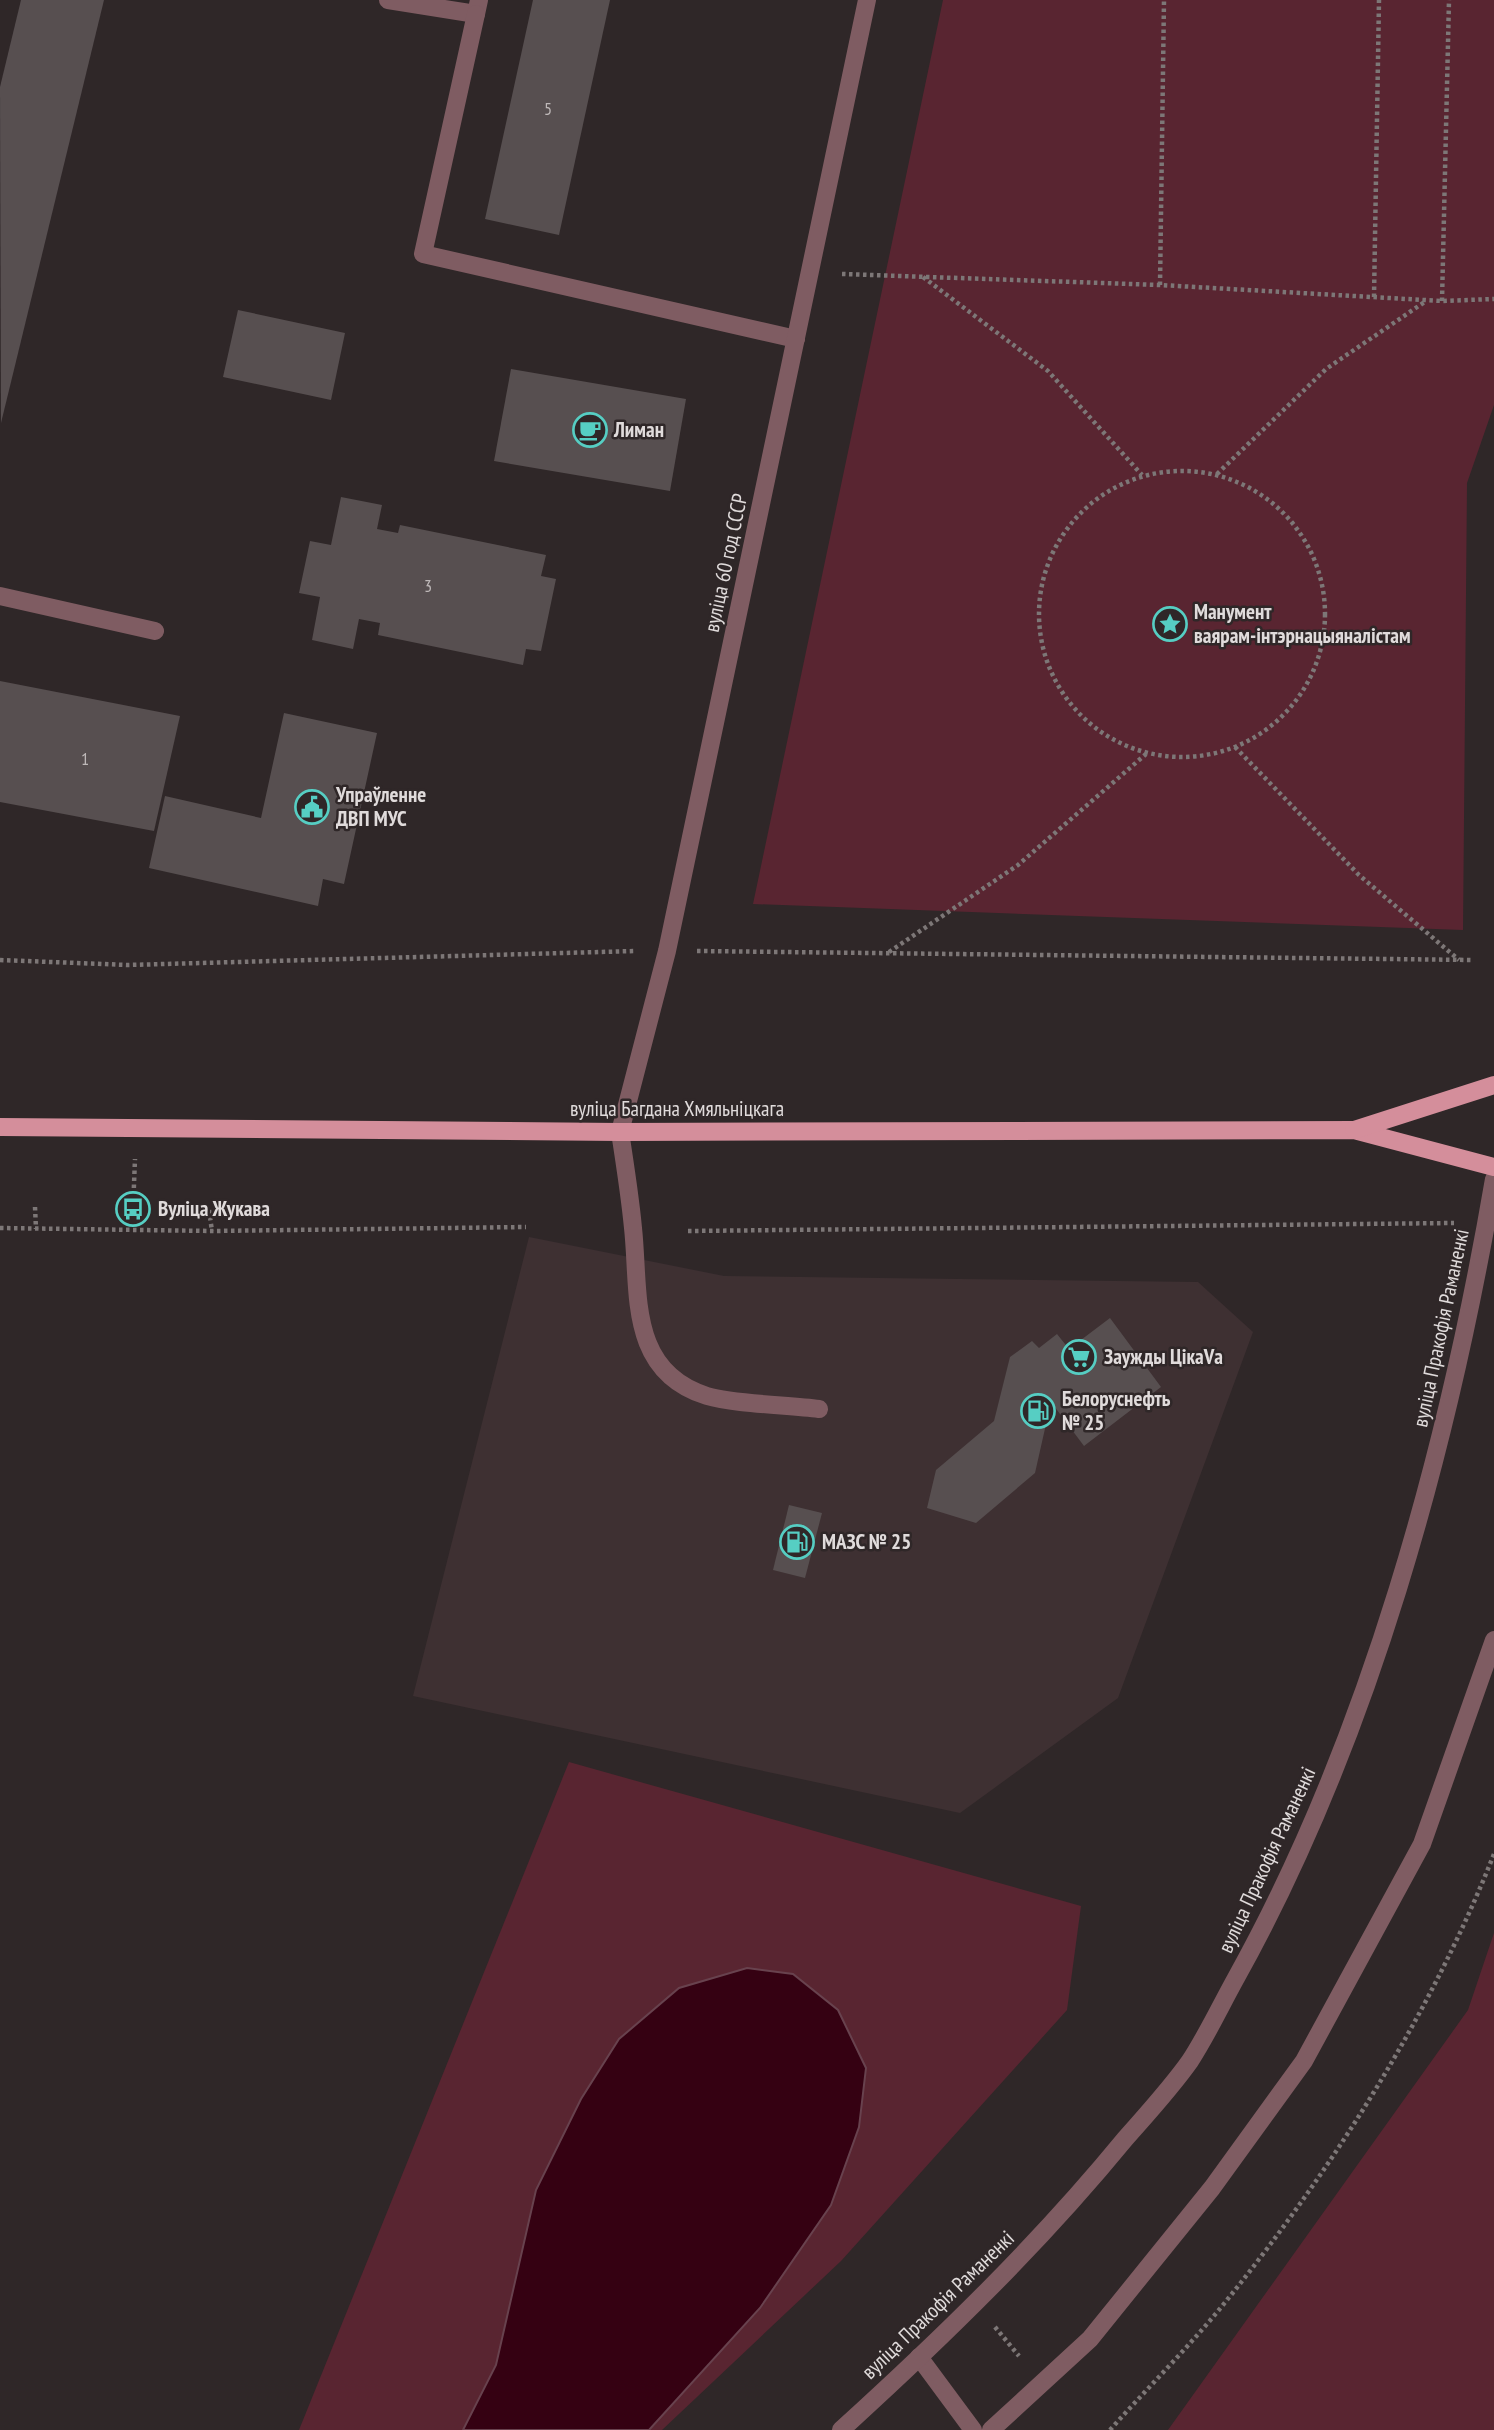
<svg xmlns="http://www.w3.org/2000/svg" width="1494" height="2430" font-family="'PT Sans Narrow',sans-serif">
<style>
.built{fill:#3e3032}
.green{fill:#592531}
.water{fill:#350112;stroke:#68424e;stroke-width:2}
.building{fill:#574f50}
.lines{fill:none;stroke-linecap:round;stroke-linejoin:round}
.path{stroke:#7d7777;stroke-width:4.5;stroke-dasharray:3.5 3.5;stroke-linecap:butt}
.service{stroke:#7f5c62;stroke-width:18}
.minor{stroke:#7f5c62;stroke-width:18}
.tertiary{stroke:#7f5c62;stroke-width:18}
.primary{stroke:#d48e9b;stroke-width:18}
.labels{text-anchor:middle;stroke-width:5;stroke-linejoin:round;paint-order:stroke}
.number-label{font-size:18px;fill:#beb8b8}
.poi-label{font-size:21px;font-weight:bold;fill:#e0dbdb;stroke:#2f2728;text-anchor:start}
.street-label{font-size:21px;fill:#e0dbdb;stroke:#2f2728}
</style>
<rect width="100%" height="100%" fill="#2f2728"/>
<path class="built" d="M529,1237L724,1276L1198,1282L1253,1332L1118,1698L960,1813L413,1696Z"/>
<g class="green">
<path d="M943,0H1494V405L1467,483L1463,930L753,904Z"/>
<path d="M569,1762L1081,1906L1067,2010L841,2261L662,2430H299Z"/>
<path d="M1494,1933V2430H1168L1468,2010Z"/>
</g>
<path class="water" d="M747,1968L793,1974L838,2010L866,2068L859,2127L831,2205L760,2308L649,2430H463L496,2365L536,2190L581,2099L619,2039L679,1988Z"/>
<g class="building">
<path d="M21,0H104L1,423L0,87Z"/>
<path d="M533,0H610L559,235L485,219Z"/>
<path d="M238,310L345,333L331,400L223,377Z"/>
<path d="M511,369L686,399L670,491L494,461Z"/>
<path d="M341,497L382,505L377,529L398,533L400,525L546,555L541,576L556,579L541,651L526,649L523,665L378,635L380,623L359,619L353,649L312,640L320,597L299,593L310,541L331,545Z"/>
<path d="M0,681L180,716L154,831L0,802Z"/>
<path d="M284,713L377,733L344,884L323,879L318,906L149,868L165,796L261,818Z"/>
<path d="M1110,1318L1161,1387L1084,1446L1051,1402L1035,1473L976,1523L927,1508L936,1470L994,1421L1010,1357L1032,1341L1039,1348L1057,1334L1069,1349Z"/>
<path d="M789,1505L822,1513L805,1578L773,1570Z"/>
</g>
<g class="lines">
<g class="path">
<path d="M842,274L1160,285L1442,301L1494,299"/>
<path d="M923,277L1048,371L1142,475"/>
<path d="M1160,285L1164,0"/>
<path d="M1374,297L1379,0"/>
<path d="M1442,301L1449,0"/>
<circle cx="1182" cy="614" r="143"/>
<path d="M1217,474L1326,369L1426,301"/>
<path d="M1235,747L1359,875L1459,960"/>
<path d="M697,951L1473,960"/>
<path d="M889,952L1018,865L1146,754"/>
<path d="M0,960L128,965L636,951"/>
<path d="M35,1207L36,1229"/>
<path d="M133,1209L135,1159"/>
<path d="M209,1210L212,1231"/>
<path d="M0,1228L212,1231L526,1227"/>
<path d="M688,1231L1454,1223"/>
<path d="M995,2327L1019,2356"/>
<path d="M1110,2430C1150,2385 1194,2342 1231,2295C1336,2164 1432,2011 1494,1854"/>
</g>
<g class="service">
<path d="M388,0L476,14L479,0"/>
<path d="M476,14L423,254L796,339"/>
<path d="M0,596L155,631"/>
<path d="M620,1132C625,1164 630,1196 633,1228C640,1292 627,1371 707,1396C734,1404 788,1405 819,1409"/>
</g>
<path class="minor" d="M919,2357L973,2430"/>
<g class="tertiary">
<path d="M620,1132L667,951L867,0"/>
<path d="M841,2430C941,2339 1039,2244 1125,2139C1147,2114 1171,2088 1190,2061C1207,2035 1221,2005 1236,1978C1369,1739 1448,1448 1494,1179"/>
<path d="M991,2430L1090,2339L1212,2188L1304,2061L1422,1844L1494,1640"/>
</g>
<g class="primary">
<path d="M0,1127L620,1132L1354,1130L1494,1167"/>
<path d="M1354,1130L1494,1085"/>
</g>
</g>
<defs>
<g id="cafe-ring" transform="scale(1.75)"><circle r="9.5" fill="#2f2728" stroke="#56cec3" stroke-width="1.5"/><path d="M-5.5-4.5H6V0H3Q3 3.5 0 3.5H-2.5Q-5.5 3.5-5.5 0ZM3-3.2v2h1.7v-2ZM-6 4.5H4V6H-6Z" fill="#56cec3"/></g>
<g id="sight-ring" transform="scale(1.75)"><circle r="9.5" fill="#2f2728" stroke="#56cec3" stroke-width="1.5"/><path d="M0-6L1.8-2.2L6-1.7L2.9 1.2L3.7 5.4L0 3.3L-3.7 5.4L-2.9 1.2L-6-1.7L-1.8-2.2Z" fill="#56cec3"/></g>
<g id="civic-ring" transform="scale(1.75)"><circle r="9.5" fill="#2f2728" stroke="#56cec3" stroke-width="1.5"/><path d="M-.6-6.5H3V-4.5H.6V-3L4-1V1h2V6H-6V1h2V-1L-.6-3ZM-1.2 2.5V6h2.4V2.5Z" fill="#56cec3"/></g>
<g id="bus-ring" transform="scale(1.75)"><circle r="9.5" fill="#2f2728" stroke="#56cec3" stroke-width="1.5"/><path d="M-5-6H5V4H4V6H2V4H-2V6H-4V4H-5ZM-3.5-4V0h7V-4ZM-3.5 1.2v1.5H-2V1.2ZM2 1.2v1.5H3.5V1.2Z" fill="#56cec3"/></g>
<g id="supermarket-ring" transform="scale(1.75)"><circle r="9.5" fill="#2f2728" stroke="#56cec3" stroke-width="1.5"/><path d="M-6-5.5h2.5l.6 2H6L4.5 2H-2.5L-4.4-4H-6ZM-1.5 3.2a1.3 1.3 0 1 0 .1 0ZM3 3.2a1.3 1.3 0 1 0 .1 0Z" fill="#56cec3"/></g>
<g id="fuel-ring" transform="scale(1.75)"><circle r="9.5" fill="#2f2728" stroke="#56cec3" stroke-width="1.5"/><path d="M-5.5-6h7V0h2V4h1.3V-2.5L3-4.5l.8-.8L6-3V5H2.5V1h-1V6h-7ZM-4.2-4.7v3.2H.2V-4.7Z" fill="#56cec3"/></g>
</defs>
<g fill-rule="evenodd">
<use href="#cafe-ring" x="590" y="430"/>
<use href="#sight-ring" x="1170" y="624"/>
<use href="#civic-ring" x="312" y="807"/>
<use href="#bus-ring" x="133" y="1209"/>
<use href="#supermarket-ring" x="1079" y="1357"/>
<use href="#fuel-ring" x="1038" y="1411"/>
<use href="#fuel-ring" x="797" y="1542"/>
</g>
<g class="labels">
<g class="number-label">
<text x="548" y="115">5</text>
<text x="428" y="592">3</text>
<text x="85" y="765">1</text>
</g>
<g class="poi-label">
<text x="614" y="437">Лиман</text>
<text x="1194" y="619">Манумент<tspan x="1194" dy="24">ваярам-інтэрнацыяналістам</tspan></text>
<text x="336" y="802">Упраўленне<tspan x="336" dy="24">ДВП МУС</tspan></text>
<text x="158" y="1216">Вуліца Жукава</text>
<text x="1104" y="1364">Заужды ЦікаVа</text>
<text x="1062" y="1406">Белоруснефть<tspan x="1062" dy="24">№ 25</tspan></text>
<text x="822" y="1549">МАЗС № 25</text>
</g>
<g class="street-label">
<text transform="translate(726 563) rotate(-78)" y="7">вуліца 60 год СССР</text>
<text x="677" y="1116">вуліца Багдана Хмяльніцкага</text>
<text transform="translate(1441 1328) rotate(-78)" y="7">вуліца Пракофія Раманенкі</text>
<text transform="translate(1267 1860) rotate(-65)" y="7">вуліца Пракофія Раманенкі</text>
<text transform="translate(938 2305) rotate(-44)" y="7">вуліца Пракофія Раманенкі</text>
</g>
</g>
</svg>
